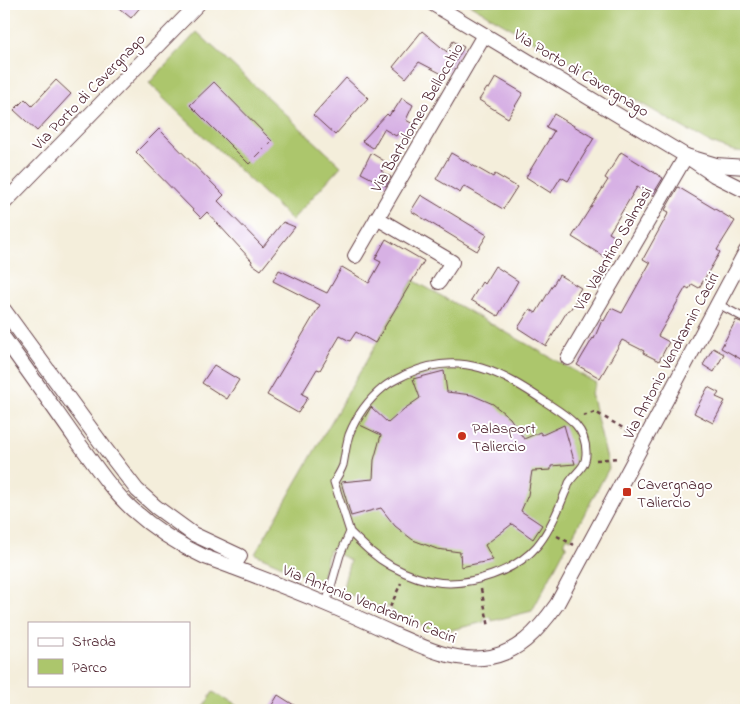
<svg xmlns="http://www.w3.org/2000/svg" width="750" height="714" font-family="'Indie Flower',sans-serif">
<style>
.green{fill:#acc66c;stroke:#7b724c}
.building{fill:#d7b1e4}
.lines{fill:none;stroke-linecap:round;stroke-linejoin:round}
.service-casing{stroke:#643e45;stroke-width:9}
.minor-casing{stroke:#643e45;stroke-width:16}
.path{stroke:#643e45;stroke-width:2.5;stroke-dasharray:4 4;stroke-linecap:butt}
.service{stroke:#fff;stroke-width:7}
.minor{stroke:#fff;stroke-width:14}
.poi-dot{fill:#c8321e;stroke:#fff;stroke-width:2}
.labels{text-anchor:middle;stroke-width:4;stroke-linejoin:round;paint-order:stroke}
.street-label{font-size:16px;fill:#4a1f2b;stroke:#fff}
.poi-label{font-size:16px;fill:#4a1f2b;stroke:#fff;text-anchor:start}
</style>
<rect width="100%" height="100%" fill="#fff"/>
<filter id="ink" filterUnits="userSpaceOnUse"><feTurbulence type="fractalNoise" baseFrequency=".02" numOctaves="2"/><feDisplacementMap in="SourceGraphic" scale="10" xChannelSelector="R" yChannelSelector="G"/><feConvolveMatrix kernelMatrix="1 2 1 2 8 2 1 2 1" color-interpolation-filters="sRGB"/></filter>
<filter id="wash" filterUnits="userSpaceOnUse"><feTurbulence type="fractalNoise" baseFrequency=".0096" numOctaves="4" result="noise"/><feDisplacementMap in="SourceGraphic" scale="20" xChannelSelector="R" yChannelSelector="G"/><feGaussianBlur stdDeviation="1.12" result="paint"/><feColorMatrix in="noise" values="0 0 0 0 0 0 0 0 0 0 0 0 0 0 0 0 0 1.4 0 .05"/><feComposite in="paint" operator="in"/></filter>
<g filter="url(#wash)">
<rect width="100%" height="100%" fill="#f4eedb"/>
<g class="green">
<path d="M469,4H746V152L734,151L708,142Z"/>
<path d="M197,32L341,166L292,220L161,96L162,95L149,83Z"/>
<path d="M413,280L596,383L591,393L609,468L571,539L567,537L564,544L567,545L532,611L492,621L491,617L484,619V622L439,633L391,613L393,609L387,606L385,610L342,591L350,560L329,550L321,583L255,554Z"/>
<path d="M213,692L244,710H202Z"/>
</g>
<g id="blocks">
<g class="building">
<path d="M114,4H143L131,18Z"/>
<path d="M422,31L447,52L453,41L464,47L449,73L444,70L442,74L419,62L406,78L393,67Z"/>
<path d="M496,77L523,93L508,118L479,100L487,88L489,89Z"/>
<path d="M346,78L368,98L335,135L313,115Z"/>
<path d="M56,80L71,94L37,131L14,110L25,99L32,106Z"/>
<path d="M214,82L272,141L249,164L190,105Z"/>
<path d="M402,98L413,105L406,120L413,124L407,136L399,132L396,136L384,129L373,148L362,141L387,114L389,116L392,111L393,112Z"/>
<path d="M554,114L594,138L568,181L561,177L551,193L526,177L554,131L546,127Z"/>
<path d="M159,129L224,195L218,201L263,247L283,222L295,227L261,270L251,263L252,261L207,212L201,218L136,152Z"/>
<path d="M621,152L663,178L652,196L637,187L609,233L620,240L608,259L572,237L608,180L605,178Z"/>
<path d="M371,153L386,162L381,171L391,177L386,186L361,173Z"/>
<path d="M451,153L493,177L495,174L517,187L503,209L464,186L460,193L436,179Z"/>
<path d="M678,187L735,221L717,250L720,252L699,288L692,284L689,289L686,287L658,336L669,342L659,361L643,353L644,351L622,340L600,378L577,365L593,338L594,339L602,320L604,321L611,308L622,313L650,263L643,259L669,212L665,210Z"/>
<path d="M421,195L487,235L477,251L411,211Z"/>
<path d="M386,239L424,261L375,343L356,332L350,341L340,336L320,370L317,369L302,394L308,397L298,413L267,395L320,305L273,281L279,270L327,293L342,267L369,283L381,262L375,259Z"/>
<path d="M495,266L518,281L498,316L471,300L482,282L484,284Z"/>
<path d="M559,275L581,288L575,298L577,299L570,310H568L546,346L518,328L530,309L536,313Z"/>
<path d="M736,320L746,324V362L721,348Z"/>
<path d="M713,348L724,354L714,372L703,365Z"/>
<path d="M214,365L239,380L227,399L202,383Z"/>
<path d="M444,371L447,392L472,395L493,404L510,418L524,439L540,432L542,435L564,425L575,464L551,466V470L532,471L528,495L521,511L542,525L533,539L512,524L485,545L493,560L461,567L460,552L437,549L413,540L395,526L381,508L351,516L341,482L373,479L374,460L381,435L360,425L371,407L388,423L404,409L420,398L413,379Z"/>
<path d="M708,387L719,393L716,397L725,401L713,423L694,413Z"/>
<path d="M278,695L302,710H269Z"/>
</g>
</g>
</g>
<g filter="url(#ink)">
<use href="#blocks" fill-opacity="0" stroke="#643e45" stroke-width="1"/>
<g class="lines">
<g class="service-casing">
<g id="service">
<path d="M718,304L746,319"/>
<path d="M326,604L340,555L350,532L334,482C337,477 341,471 343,465C345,455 346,445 349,435C356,417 369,399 384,387C391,381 399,378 407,374C461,349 503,373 547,403C567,416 587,427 586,454C586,468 575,472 569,483C568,486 567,490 565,493C558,511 549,532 537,546C525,560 509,569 492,575C455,588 426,585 391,566C375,557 363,545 350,532"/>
</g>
</g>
<g class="minor-casing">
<g id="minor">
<path d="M433,4L686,156L716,165L746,167"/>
<path d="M4,203L198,4"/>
<path d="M377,218L452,262L439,282"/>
<path d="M355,256L484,35"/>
<path d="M4,310L104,447L137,490L156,507L193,534L240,556L233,567"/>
<path d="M4,338C28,371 51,404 75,438C93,462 110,489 132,509C154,529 179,545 205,557C246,572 286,587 326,604C350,614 372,624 396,635C423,647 451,661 483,658C517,655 538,631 557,604L746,251"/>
<path d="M568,358L686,156L714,175L746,191"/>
</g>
</g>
<g class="path">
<path d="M583,416L595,412L632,433"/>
<path d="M596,460L618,458"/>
<path d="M557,536L574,545"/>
<path d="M481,589L489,627"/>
<path d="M387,614L401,583"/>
</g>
<use href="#service" class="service"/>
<use href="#minor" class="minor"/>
</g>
</g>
<g class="poi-dot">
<circle cx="462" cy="436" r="5"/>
<rect x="622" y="487" width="10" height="10" rx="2.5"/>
</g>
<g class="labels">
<g class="street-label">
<text transform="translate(582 72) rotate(31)" y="6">Via Porto di Cavergnago</text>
<text transform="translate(88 91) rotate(-46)" y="6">Via Porto di Cavergnago</text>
<text transform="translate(416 117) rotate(-60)" y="6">Via Bartolomeo Bellocchio</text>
<text transform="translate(612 248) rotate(-60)" y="6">Via Valentino Salmasi</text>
<text transform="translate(670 355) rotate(-62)" y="6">Via Antonio Vendramin Caciri</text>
<text transform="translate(370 603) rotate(22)" y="6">Via Antonio Vendramin Caciri</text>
</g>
<g class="poi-label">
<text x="472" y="433">Palasport<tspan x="472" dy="18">Taliercio</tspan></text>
<text x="637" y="489">Cavergnago<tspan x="637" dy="18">Taliercio</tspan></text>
</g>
</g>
<rect width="750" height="714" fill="none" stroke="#fff" stroke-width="20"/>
<rect x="28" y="622" width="162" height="65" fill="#ffffff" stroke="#b7a5aa"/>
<rect x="38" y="638" width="25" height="8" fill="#ffffff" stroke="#b7a5aa"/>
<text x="72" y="646" font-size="15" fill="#4a1f2b">Strada</text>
<rect x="38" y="659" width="25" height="15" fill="#acc66c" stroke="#b7a5aa"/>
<text x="72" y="672" font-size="15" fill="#4a1f2b">Parco</text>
</svg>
